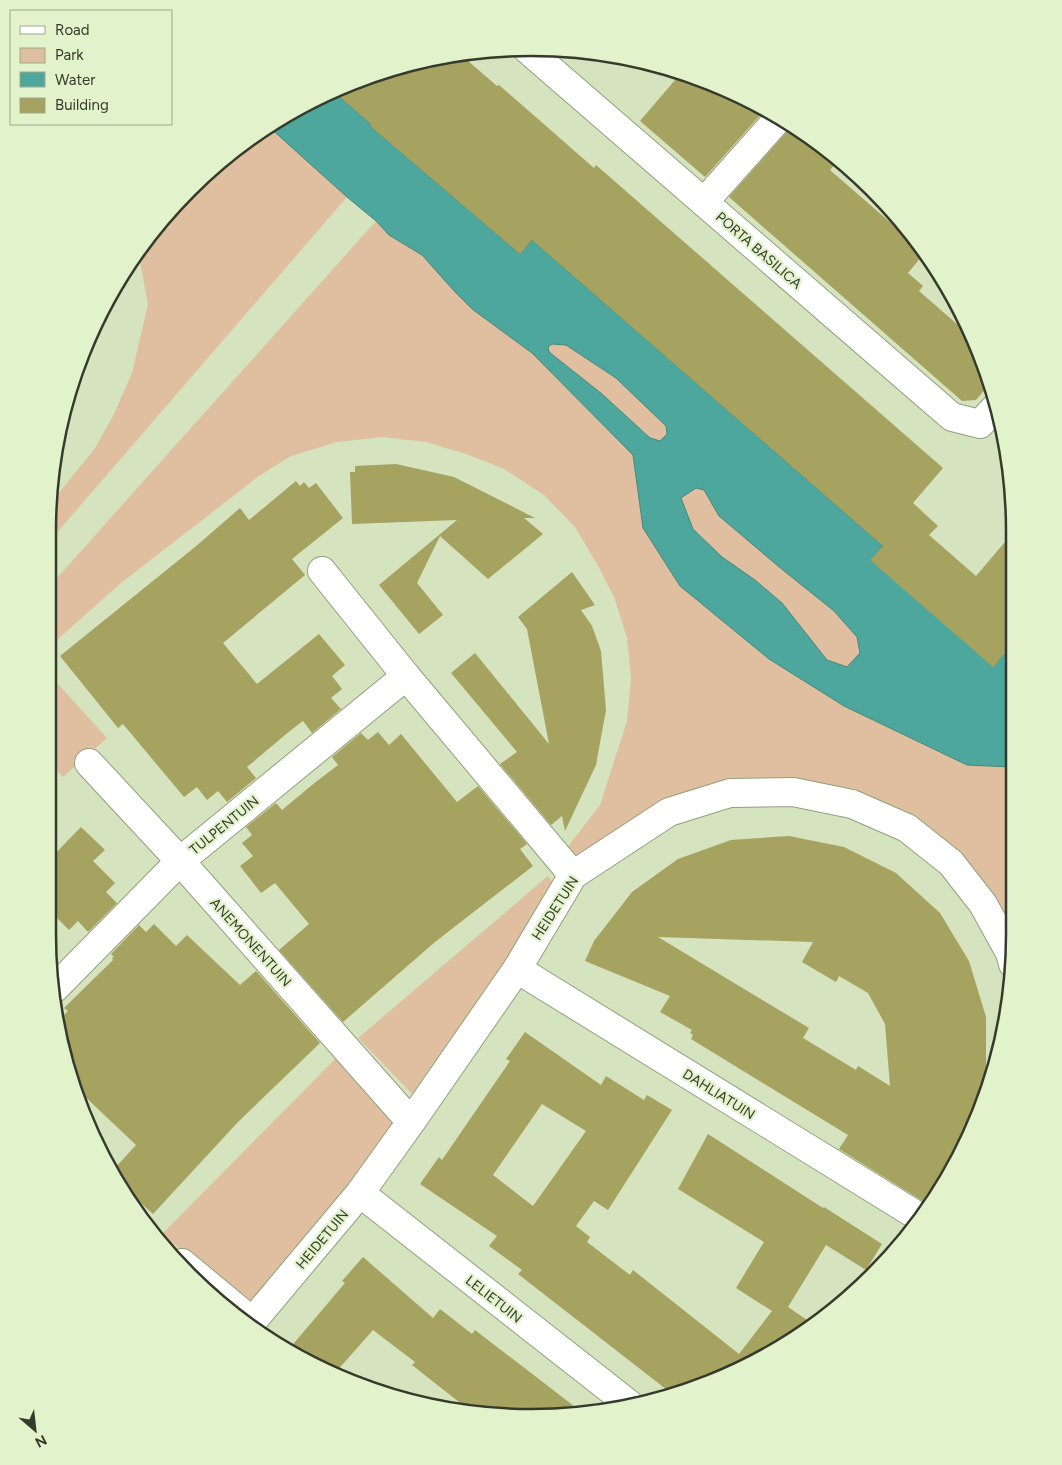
<svg xmlns="http://www.w3.org/2000/svg" width="1062" height="1465" font-family="Figtree,sans-serif">
<style>
.green{fill:#dfbfa0}
.water{fill:#4ea79d;stroke:#46877b;fill-rule:evenodd}
.building{fill:#a6a260;fill-rule:evenodd}
.lines{fill:none;stroke-linecap:round;stroke-linejoin:round}
.minor-casing{stroke:#92a07c;stroke-width:30}
.minor{stroke:#fff;stroke-width:28}
.labels{text-anchor:middle;stroke-width:4.5;stroke-linejoin:round;paint-order:stroke}
.street-label{font-size:14px;fill:#353b2c;stroke:#e2f2cb}
.rim{fill:none;stroke:#353b2c;stroke-width:2.5}
</style>
<rect width="100%" height="100%" fill="#d5e4be"/>
<g class="green">
<path d="M268,127L347,197L48,543L50,504L95,448L113,416L132,373L148,304L139,257L212,167Z"/>
<path d="M376,221L389,235L422,255L455,292L472,309L532,353L633,455L643,528L680,586L769,659L844,706L967,765L1012,767L1013,935L914,817L736,782L580,864L566,849L600,805L627,721L631,678L627,638L614,597L597,564L575,527L544,495L504,469L466,454L426,442L383,437L337,442L291,456L259,476L121,583L48,648V588Z"/>
<path d="M552,344L566,345L616,378L666,426L667,434L661,441L650,438L602,394L549,352L548,347Z"/>
<path d="M696,488L704,490L719,516L778,566L834,611L857,637L860,653L847,667L827,660L782,603L755,580L722,557L693,529L681,498Z"/>
<path d="M48,673L107,738L63,777L48,760Z"/>
<path d="M548,876L557,888L418,1100L358,1038Z"/>
<path d="M339,1055L398,1128L256,1304L161,1235Z"/>
</g>
<path class="water" d="M334,92L371,124L370,126L520,254L532,240L883,546L871,559L993,666L1011,646L1012,767L967,765L844,706L769,659L680,586L643,528L633,455L532,353L472,309L455,292L422,255L389,235L376,221L347,197L269,127L290,112ZM552,344L566,345L616,378L666,426L667,434L660,441L650,438L602,394L549,352L548,347ZM696,488L704,490L719,516L778,566L834,611L857,637L860,653L847,667L827,660L782,603L755,580L722,557L693,529L681,498Z"/>
<g class="building">
<path d="M460,54L497,86L499,85L594,168L596,165L943,468L913,503L938,526L929,535L976,576L1011,535V646L993,667L870,560L883,546L759,438L532,240L520,254L370,126L371,124L334,92L376,73Z"/>
<path d="M681,73L745,97L765,110L705,177L640,121Z"/>
<path d="M792,126L826,148L839,160L830,170L914,243L922,256L908,273L923,286L919,291L973,338L978,346L988,386L976,400L962,401L729,197Z"/>
<path d="M396,464L454,477L535,518H524L543,534L488,579L440,536L417,583L443,615L419,634L379,585L457,520L352,524L350,472H355V466Z"/>
<path d="M296,481L300,486L304,482L309,488L316,483L343,518L292,559L305,575L223,643L257,684L319,634L345,665L332,676L342,689L331,698L341,709L312,733L303,721L291,730L247,767L256,778L227,802L218,791L207,800L197,787L184,797L123,724L118,728L60,656L195,547L240,508L249,520Z"/>
<path d="M572,572L595,605L581,610L592,626L601,651L606,710L596,765L565,831L562,816L551,825L500,764L517,752L451,673L475,653L549,744L527,629L518,617Z"/>
<path d="M378,732L389,745L401,734L457,802L478,786L527,844L520,849L533,866L435,942L343,1022L279,950L309,924L275,883L261,893L240,866L253,856L242,843L252,835L246,827L276,803L282,810L312,785L338,765L332,757L361,733L368,740Z"/>
<path d="M81,827L105,850L93,861L115,883L106,892L117,903L88,932L78,921L69,930L48,909V861Z"/>
<path d="M789,836L844,847L896,873L940,913L969,961L986,1017V1084L977,1115L965,1148L929,1205L839,1149L848,1135L691,1039L693,1035L690,1033L692,1030L660,1012L670,996L585,961L594,941L632,892L678,859L731,840ZM658,937L813,942L802,962L836,982L839,976L868,993L885,1024L890,1086L858,1066L856,1070L803,1038L809,1028Z"/>
<path d="M154,924L176,946L187,935L240,985L256,971L320,1043L238,1122L153,1214L120,1184L114,1169L136,1145L78,1090L64,1059L59,1020L68,1011L64,1008L113,960L112,958L114,957L111,954L139,925L146,932Z"/>
<path d="M525,1032L601,1085L606,1076L644,1100L647,1095L672,1110L608,1210L594,1201L576,1226L590,1237L587,1242L630,1275L633,1270L739,1354L772,1311L736,1288L764,1242L678,1189L708,1134L823,1208L824,1207L882,1244L866,1270L826,1245L788,1307L810,1322L716,1381L671,1393L518,1274L522,1270L489,1246L497,1236L420,1184L439,1157L442,1160L510,1061L506,1059ZM542,1104L586,1131L533,1206L493,1175Z"/>
<path d="M363,1257L433,1318L440,1309L472,1334L475,1330L583,1413H473L412,1365L415,1362L373,1330L335,1373L317,1368L289,1349L345,1283L342,1281Z"/>
</g>
<g class="lines">
<g class="minor-casing">
<g id="minor">
<path d="M528,50L952,417L980,424L994,409"/>
<path d="M704,202L779,118"/>
<path d="M322,571L406,676"/>
<path d="M89,763L180,861L411,1122"/>
<path d="M517,969L921,1218"/>
<path d="M55,988L180,861L406,676L573,875"/>
<path d="M360,1193L629,1404"/>
<path d="M182,1263L253,1322"/>
<path d="M251,1323L360,1193L411,1122L517,969L573,875L669,812L730,793L793,792L852,804L907,828L951,863L983,904L1010,953L1013,964"/>
</g>
</g>
<use href="#minor" class="minor"/>
</g>
<g class="labels">
<g class="street-label">
<text transform="translate(759 250) rotate(41)" y="5">PORTA BASILICA</text>
<text transform="translate(224 825) rotate(-39)" y="5">TULPENTUIN</text>
<text transform="translate(555 908) rotate(-57)" y="5">HEIDETUIN</text>
<text transform="translate(251 942) rotate(48)" y="5">ANEMONENTUIN</text>
<text transform="translate(719 1094) rotate(32)" y="5">DAHLIATUIN</text>
<text transform="translate(322 1239) rotate(-50)" y="5">HEIDETUIN</text>
<text transform="translate(494 1299) rotate(38)" y="5">LELIETUIN</text>
</g>
</g>
<path d="M0 0H1062V1465H0ZM531 56H531A475 475 0 0 1 1006 531V934A475 475 0 0 1 531 1409H531A475 475 0 0 1 56 934V531A475 475 0 0 1 531 56Z" fill="#e2f2cb" fill-rule="evenodd"/>
<path class="rim" d="M531 56H531A475 475 0 0 1 1006 531V934A475 475 0 0 1 531 1409H531A475 475 0 0 1 56 934V531A475 475 0 0 1 531 56Z"/>
<rect x="10" y="10" width="162" height="115" fill="#e2f2cb" stroke="#9da98b"/>
<rect x="20" y="26" width="25" height="8" fill="#ffffff" stroke="#9da98b"/>
<text x="55" y="35" font-size="15" fill="#353b2c">Road</text>
<rect x="20" y="48" width="25" height="15" fill="#dfbfa0" stroke="#9da98b"/>
<text x="55" y="60" font-size="15" fill="#353b2c">Park</text>
<rect x="20" y="72" width="25" height="15" fill="#4ea79d" stroke="#9da98b"/>
<text x="55" y="85" font-size="15" fill="#353b2c">Water</text>
<rect x="20" y="98" width="25" height="15" fill="#a6a260" stroke="#9da98b"/>
<text x="55" y="110" font-size="15" fill="#353b2c">Building</text>
<g transform="translate(35 1430) rotate(152)" stroke="#e2f2cb" stroke-width="4" paint-order="stroke">
<path d="M0-4L9 19L0 12L-9 19Z" fill="#353b2c"/>
<text y="-8" font-size="14" font-weight="bold" text-anchor="middle" fill="#353b2c">N</text>
</g>
</svg>
